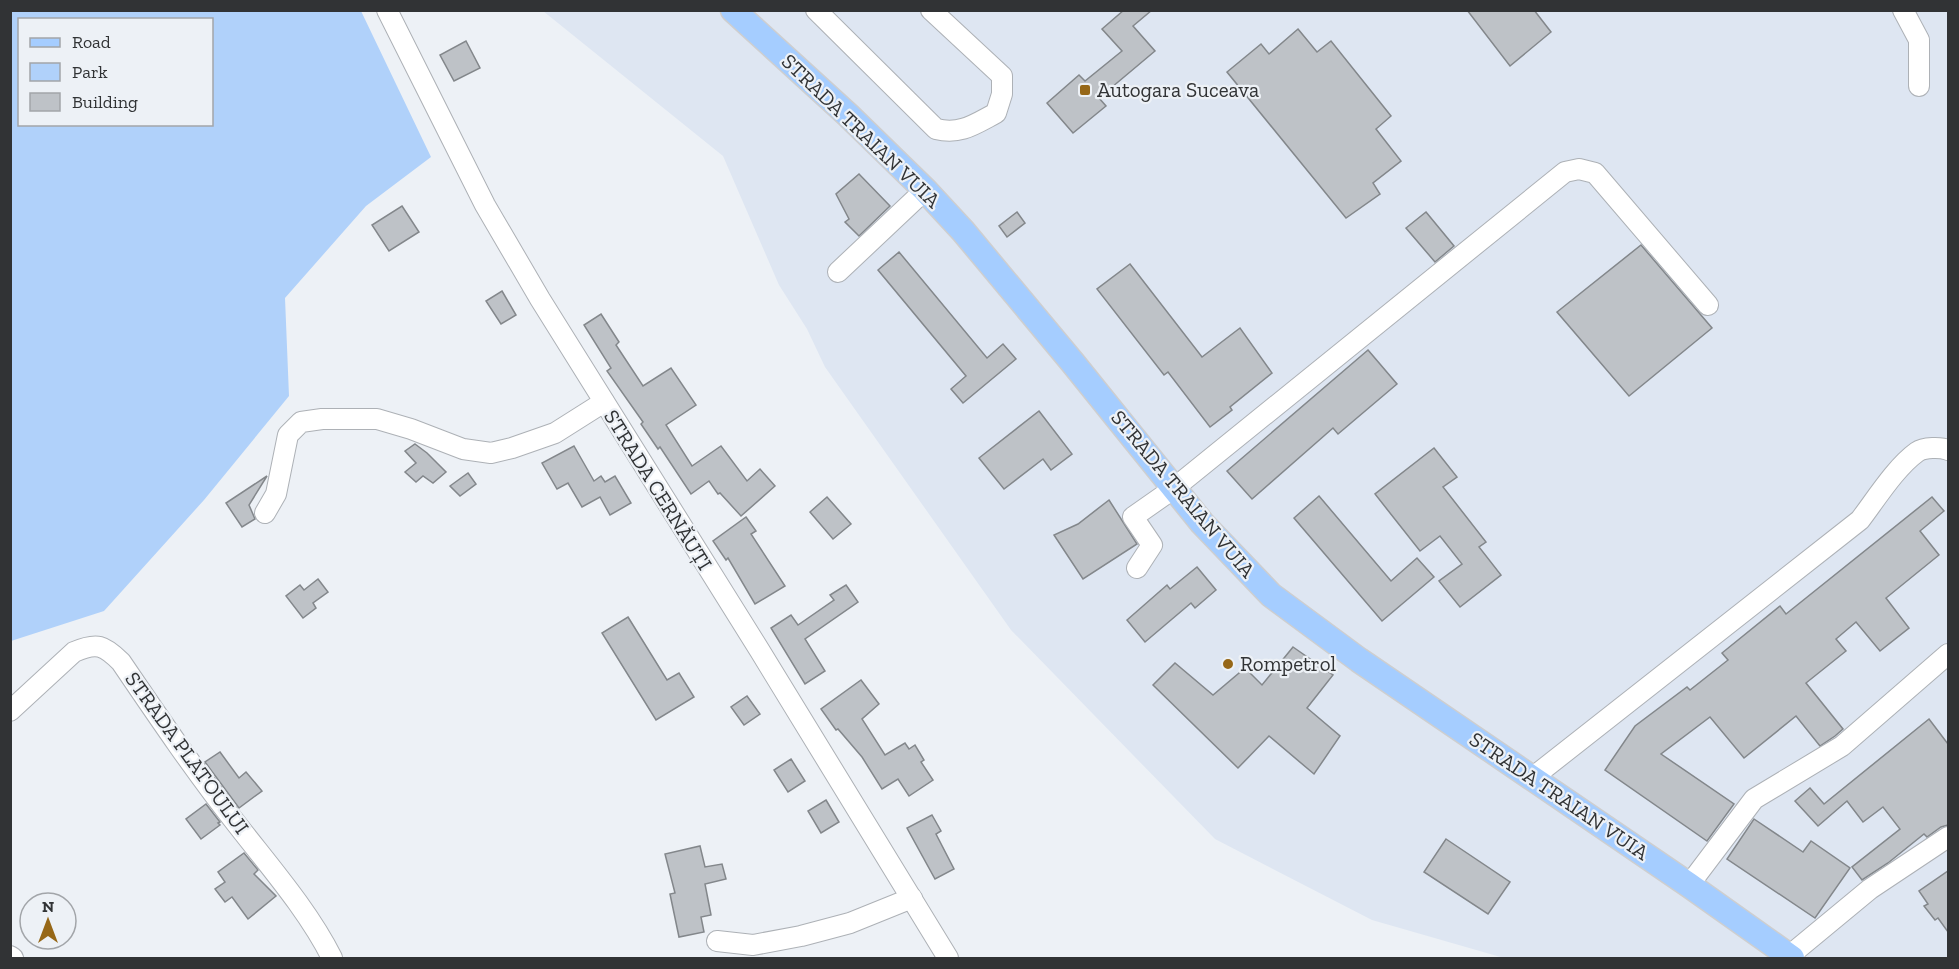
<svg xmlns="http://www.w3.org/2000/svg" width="1959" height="969" font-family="'Zilla Slab',serif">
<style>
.built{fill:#dee6f2}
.green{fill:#b0d1fa;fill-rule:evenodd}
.building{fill:#bec2c7;stroke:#83878b;stroke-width:1.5}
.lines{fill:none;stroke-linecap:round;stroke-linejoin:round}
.minor-casing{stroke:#adb1b6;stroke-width:22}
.major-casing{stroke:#cececf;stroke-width:27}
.minor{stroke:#fff;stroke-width:20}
.major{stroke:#a5cdff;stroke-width:24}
.poi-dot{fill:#966717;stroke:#edf1f6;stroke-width:2}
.labels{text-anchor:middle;stroke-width:4.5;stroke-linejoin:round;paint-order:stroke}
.poi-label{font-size:21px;fill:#313335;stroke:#edf1f6;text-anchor:start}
.street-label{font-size:21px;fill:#313335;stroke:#edf1f6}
</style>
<rect width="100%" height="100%" fill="#edf1f6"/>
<path class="built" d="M543,11H1948V958H1504L1372,920L1215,839L1011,630L825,367L807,329L779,285L723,156Z"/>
<path class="green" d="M11,10L361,11L431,157L366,206L285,298L289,396L204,500L104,611L11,641ZM20,20H212V124H20Z"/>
<g class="building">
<path d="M1124,10H1152L1133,26L1155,51L1099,98L1106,106L1073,133L1047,103L1079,75L1085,81L1122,51L1102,29Z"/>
<path d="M1467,10H1534L1551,32L1510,66Z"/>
<path d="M1298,29L1317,52L1331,41L1391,116L1376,129L1401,161L1373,183L1380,194L1346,218L1227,72L1261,44L1269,54Z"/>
<path d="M466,41L480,68L454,81L440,55Z"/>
<path d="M859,174L890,206L859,236L845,222L849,219L836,194Z"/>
<path d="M402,206L419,232L389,251L372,225Z"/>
<path d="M1017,212L1025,223L1007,237L999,226Z"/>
<path d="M1426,212L1454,246L1435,262L1406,228Z"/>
<path d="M1641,245L1712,328L1629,396L1557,312Z"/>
<path d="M899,252L987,358L1003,344L1016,359L963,403L951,389L966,376L878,270Z"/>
<path d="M1130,264L1202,357L1240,328L1272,373L1230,407L1232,410L1210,427L1168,372L1164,375L1097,289Z"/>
<path d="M502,291L516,315L501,324L486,301Z"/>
<path d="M601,314L619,342L616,345L643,386L671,368L696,405L666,425L692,466L721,446L747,481L760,469L775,486L741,516L720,493L718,494L709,481L691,494L660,447L658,449L641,424L643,422L607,371L611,368L584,325Z"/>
<path d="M1368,350L1397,384L1338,434L1333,428L1252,499L1227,471Z"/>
<path d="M1039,411L1072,454L1051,470L1043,459L1004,489L979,458Z"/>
<path d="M415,444L427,453L446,472L433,483L423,476L416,482L405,472L416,463L405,451Z"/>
<path d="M574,446L594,481L601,476L605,482L615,476L631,503L610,515L600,497L582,507L568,483L557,489L542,463Z"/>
<path d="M1434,448L1457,477L1443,487L1486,542L1479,547L1501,575L1460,607L1439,581L1462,564L1440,536L1420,551L1375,494Z"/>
<path d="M468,473L476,484L460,496L450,486Z"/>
<path d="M267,476L249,505L255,519L242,527L226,503Z"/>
<path d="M1319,496L1391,581L1417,558L1434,577L1382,621L1294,518Z"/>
<path d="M827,497L851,524L833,539L810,512Z"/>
<path d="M1932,497L1944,511L1920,531L1939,555L1886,598L1909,628L1880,651L1856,622L1836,639L1846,651L1806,683L1843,729L1835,736L1820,746L1796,716L1744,758L1710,717L1661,754L1734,804L1707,841L1605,770L1635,726L1687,687L1690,690L1728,660L1722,653L1780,606L1786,614Z"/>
<path d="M1109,500L1137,544L1083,579L1054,535L1078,524Z"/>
<path d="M746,517L756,531L751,534L785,586L755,604L728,558L726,560L713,541Z"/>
<path d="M1197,567L1216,590L1195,608L1191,603L1145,642L1127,620L1167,585L1170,589Z"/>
<path d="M318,579L328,592L313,603L316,608L303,618L286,596L300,585L304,590Z"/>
<path d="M846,585L858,602L805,639L825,671L805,684L771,628L791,615L798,625L834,600L830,595Z"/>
<path d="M628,617L667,680L679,673L694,697L656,720L602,633Z"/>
<path d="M1293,647L1333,675L1307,708L1340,736L1314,774L1269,736L1238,768L1153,685L1175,663L1213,695L1245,668L1262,685Z"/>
<path d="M861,680L879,704L862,719L885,755L905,743L909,749L915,745L924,760L921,762L933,780L909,796L898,779L882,789L862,757L838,729L836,730L821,709Z"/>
<path d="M747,696L760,714L744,725L731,707Z"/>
<path d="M1929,719L1948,744V825L1941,827L1927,837L1924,834L1888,863L1862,880L1852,867L1900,829L1883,807L1863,822L1847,801L1818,826L1795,801L1810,788L1824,804Z"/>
<path d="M220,752L239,778L246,772L262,791L239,808L205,762Z"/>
<path d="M791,759L805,781L788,792L774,770Z"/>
<path d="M826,800L839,822L821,833L808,811Z"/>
<path d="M206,804L220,822L218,823L220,825L201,839L186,819Z"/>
<path d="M932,815L941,831L936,834L954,869L935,879L907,828Z"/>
<path d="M1754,819L1803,852L1811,841L1850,868L1815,918L1727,859Z"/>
<path d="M1446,839L1510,882L1488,914L1424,872Z"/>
<path d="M700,846L705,867L722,864L726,879L705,884L711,915L701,917L704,932L679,937L670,894L675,893L665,854Z"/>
<path d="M244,853L258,870L254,874L276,896L248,919L232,897L225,902L215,889L225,882L218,872Z"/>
<path d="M1948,871V932L1938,918L1935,920L1924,906L1928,904L1919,891Z"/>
</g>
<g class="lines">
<g class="minor-casing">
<g id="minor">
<path d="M387,10L485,205L540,299L760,651L948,958"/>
<path d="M816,10L936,129C961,135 975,124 996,113L1002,94V76L931,10"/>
<path d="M1903,10L1919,40V86"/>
<path d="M838,272L925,190"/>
<path d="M265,513L276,494L288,435L301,422L322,419H377L411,429L463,449L491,453L512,448L555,433L604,402"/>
<path d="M1137,568L1152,545L1133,517L1173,489L1565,172L1579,169L1595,173L1708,305"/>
<path d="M10,711L74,652C97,642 104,645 121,662C159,718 197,774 239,827C271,868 309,912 332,958"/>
<path d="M1532,778L1860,520C1876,499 1896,467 1917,452C1924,447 1941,447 1948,450"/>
<path d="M1689,885L1754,799L1842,746L1948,654"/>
<path d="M717,941L753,945L801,936L850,923L912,898"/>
<path d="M10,956L13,958"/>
<path d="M1789,956L1870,889L1948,837"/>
</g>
</g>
<g class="major-casing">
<path id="major" d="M733,10L848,115L925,190L963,231L1073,363L1202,523L1271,595L1359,660L1689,885L1792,958"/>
</g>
<use href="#minor" class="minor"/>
<use href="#major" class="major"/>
</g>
<g class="poi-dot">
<rect x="1079" y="84" width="12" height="12" rx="3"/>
<circle cx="1228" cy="664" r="6"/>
</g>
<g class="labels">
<g class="poi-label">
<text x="1097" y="97">Autogara Suceava</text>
<text x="1240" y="671">Rompetrol</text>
</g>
<g class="street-label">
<text transform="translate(861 131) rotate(44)" y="7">STRADA TRAIAN VUIA</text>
<text transform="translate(658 490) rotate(58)" y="7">STRADA CERNĂUȚI</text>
<text transform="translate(1183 494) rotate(50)" y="7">STRADA TRAIAN VUIA</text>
<text transform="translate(187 753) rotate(54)" y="7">STRADA PLATOULUI</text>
<text transform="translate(1559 796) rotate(34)" y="7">STRADA TRAIAN VUIA</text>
</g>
</g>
<rect width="1959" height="969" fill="none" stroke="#313335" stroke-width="24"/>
<rect x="18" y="18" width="195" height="108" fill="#edf1f6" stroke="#a2a5a9" stroke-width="1.5"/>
<rect x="30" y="38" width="30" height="9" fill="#a5cdff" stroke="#a2a5a9" stroke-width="1.5"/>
<text x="72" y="48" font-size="18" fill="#313335">Road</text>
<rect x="30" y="63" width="30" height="18" fill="#b0d1fa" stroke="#a2a5a9" stroke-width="1.5"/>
<text x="72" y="78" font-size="18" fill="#313335">Park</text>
<rect x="30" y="93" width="30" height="18" fill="#bec2c7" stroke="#a2a5a9" stroke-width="1.5"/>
<text x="72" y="108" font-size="18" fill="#313335">Building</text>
<g transform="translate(48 921)"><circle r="28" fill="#edf1f6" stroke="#a2a5a9" stroke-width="1.5"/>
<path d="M0-4.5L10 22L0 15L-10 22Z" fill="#966717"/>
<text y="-9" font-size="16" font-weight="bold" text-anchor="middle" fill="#313335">N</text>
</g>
</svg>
